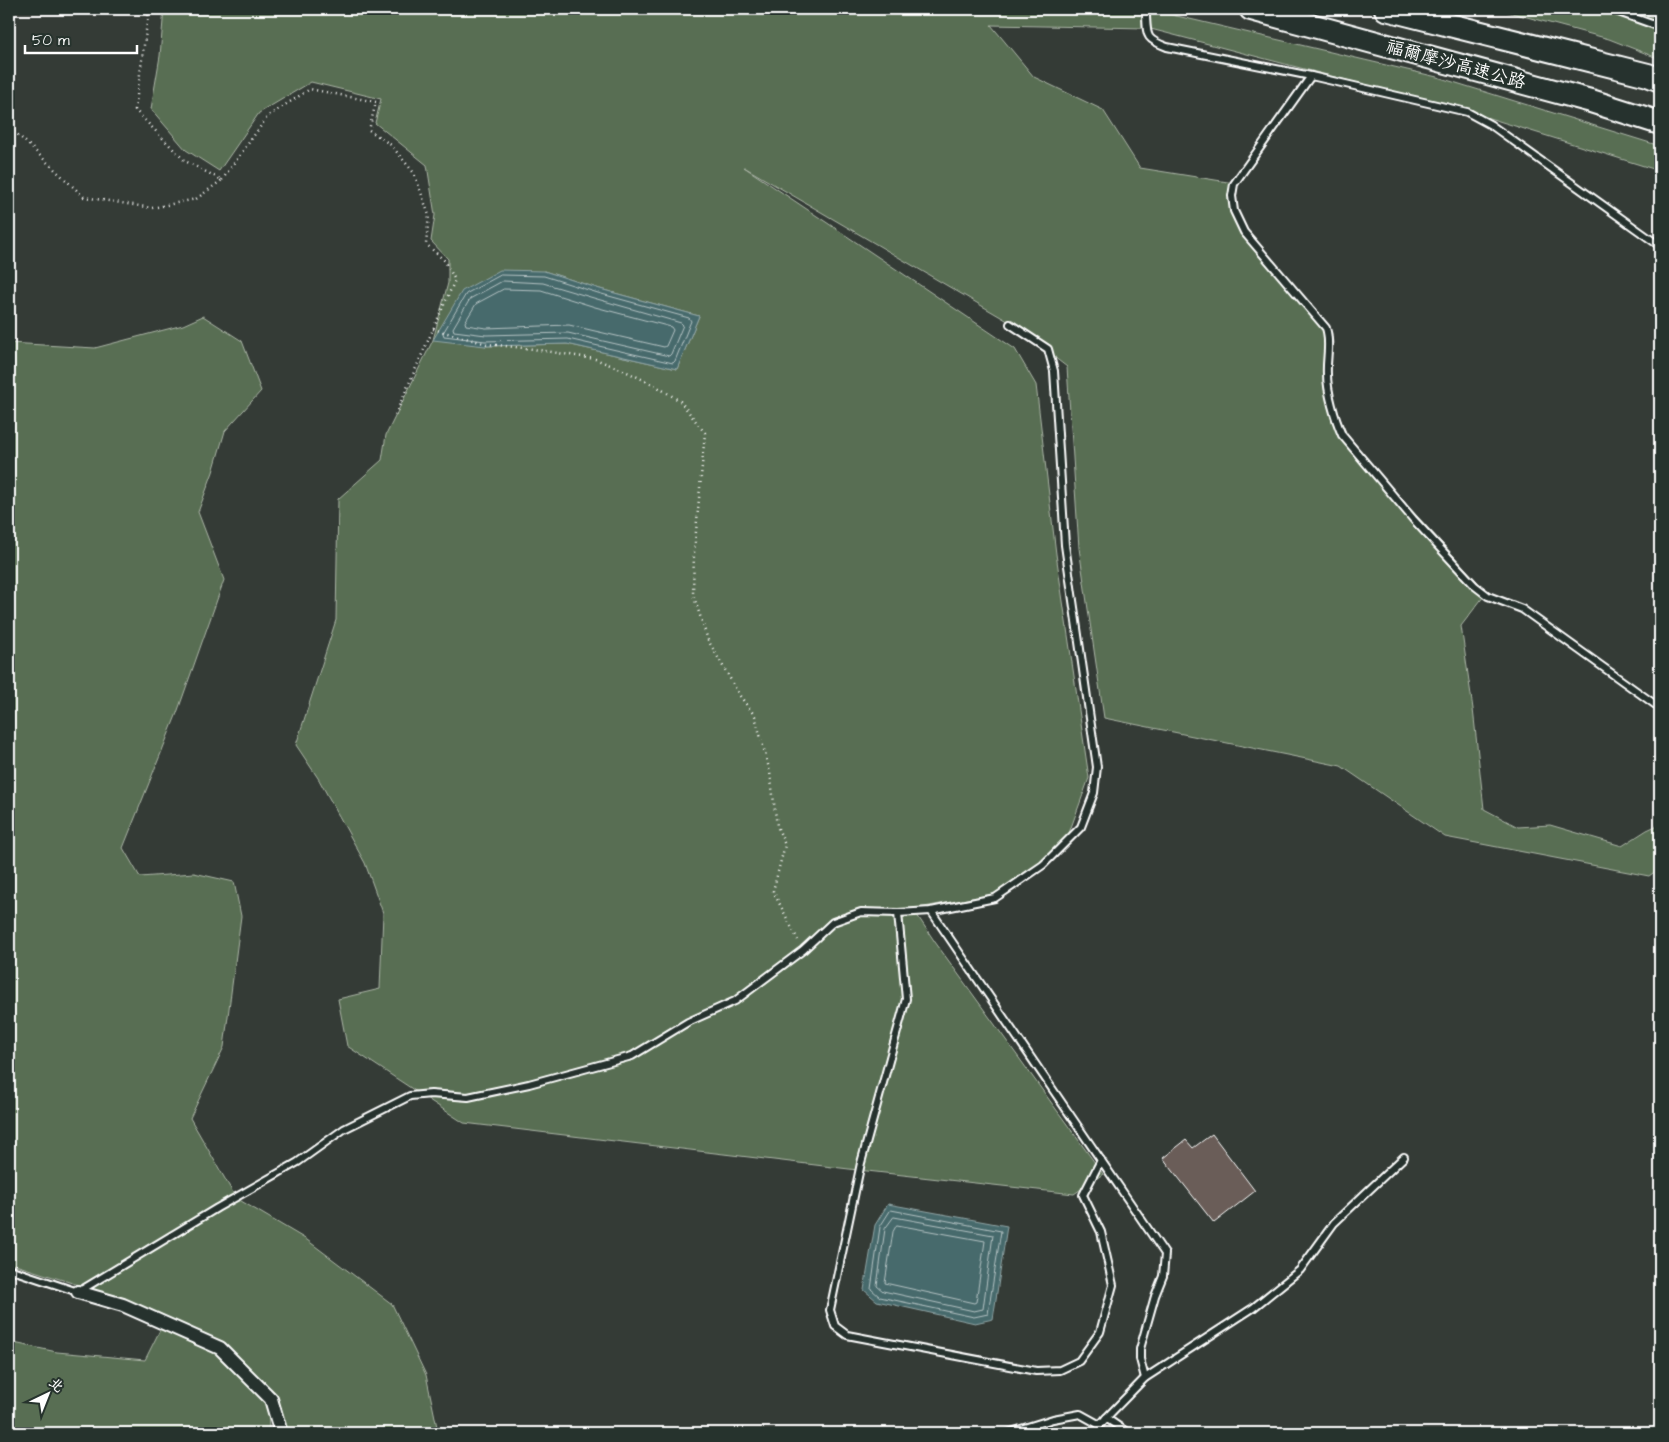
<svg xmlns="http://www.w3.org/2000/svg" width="1669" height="1442" font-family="'Architects Daughter','LXGW WenKai TC',sans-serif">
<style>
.green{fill:#586e52;stroke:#acb6a8;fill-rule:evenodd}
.water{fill:#476a6c;stroke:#91a6a7}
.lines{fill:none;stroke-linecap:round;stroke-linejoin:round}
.shore{stroke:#b5c3c4;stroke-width:1}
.building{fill:#6a5d58;stroke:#fff}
.service-casing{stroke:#fff;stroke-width:10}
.minor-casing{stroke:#fff;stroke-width:16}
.motorway-casing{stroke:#fff;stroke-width:26}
.path{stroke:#fff;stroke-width:2.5;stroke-dasharray:1 4;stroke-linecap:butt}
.service{stroke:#26332d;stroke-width:6}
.minor{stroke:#26332d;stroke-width:12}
.motorway{stroke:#26332d;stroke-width:22}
.labels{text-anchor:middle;stroke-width:4;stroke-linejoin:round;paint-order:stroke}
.street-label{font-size:18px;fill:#fff;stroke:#26332d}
</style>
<rect width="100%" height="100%" fill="#343b36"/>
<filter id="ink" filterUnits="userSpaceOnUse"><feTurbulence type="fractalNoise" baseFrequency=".02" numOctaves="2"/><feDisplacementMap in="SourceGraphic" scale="10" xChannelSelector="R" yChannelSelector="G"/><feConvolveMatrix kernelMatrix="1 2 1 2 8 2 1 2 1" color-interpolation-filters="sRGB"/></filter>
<g filter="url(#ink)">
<g class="green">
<path d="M164,9H1147L1437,77L1660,146V171L1473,113L1147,28L991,25L1034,77L1103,110L1140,168L1234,183L1232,202L1240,224L1317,314L1330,340L1331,392L1337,412L1347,434L1372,467L1487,592L1461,626L1473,709L1484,809L1518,827L1550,825L1622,846L1647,830L1660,824V868L1649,876L1445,837L1341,766L1104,718L1079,548L1067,367L1006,320L744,167L1015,349L1036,385L1056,554L1089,778L1065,844L1004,892L913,909L935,942L1103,1174L1074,1194L849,1169L464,1123L347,1046L338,999L380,989L383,913L365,863L318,778L296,745L336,620L338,499L382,460L386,435L433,340L448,283V259L431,241L435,215L427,165L375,123L381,99L311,82L259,113L219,171L186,150L151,109L160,56ZM544,271L600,289L699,316L677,369L567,344L485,346Z"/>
<path d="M1497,9H1633L1660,20V59L1609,39Z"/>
<path d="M203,316L242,341L261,391L225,431L213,472L198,512L224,580L177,713L123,848L140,877L194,873L234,882L241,916L224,1047L190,1118L236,1198L307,1240L392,1304L426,1375L437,1427L391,1433H275L268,1402L269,1433H9V1342L57,1352L145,1360L165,1320L88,1288L9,1263V343L95,348L183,325Z"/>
</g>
<g class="water">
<path d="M500,270L544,271L600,289L699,316L677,369L567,344L485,346L433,340L462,291Z"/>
<path d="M888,1204L1007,1226L993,1319L975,1323L877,1301L864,1290L875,1225Z"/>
</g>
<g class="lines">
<g class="shore">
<path d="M501,275L544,276L598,293L689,318L691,321L675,361L673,363L568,339L485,341L444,336L443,333L466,294Z"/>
<path d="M503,281L543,283L597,299L681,323L683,325L671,354L669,356L568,333L486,335L454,331L453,328L470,299Z"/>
<path d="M504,289L541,290L595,307L671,327L673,330L666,346L664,347L569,325L486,328L466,325L465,322L476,304Z"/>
<path d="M891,1210L1001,1231L988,1314L974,1317L880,1297L871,1289L880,1227Z"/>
<path d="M894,1217L993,1235L983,1309L974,1311L883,1291L877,1286L885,1229Z"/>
<path d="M897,1225L985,1241L976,1302L974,1303L885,1283L893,1232Z"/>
</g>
</g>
<path class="building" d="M1212,1134L1255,1191L1214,1223L1163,1158L1186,1140L1193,1148Z"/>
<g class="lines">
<g class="service-casing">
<g id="service">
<path d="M1610,9L1660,27"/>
<path d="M1146,16C1147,37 1146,39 1167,47L1311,76"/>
<path d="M1660,246L1491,125L1467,112L1311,76L1234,184L1232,196L1234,211L1244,232L1326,328C1331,343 1326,358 1327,374C1327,392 1335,419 1342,435L1413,519L1475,586L1488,596L1522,609L1660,708"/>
<path d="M931,911L1165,1254L1163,1276L1155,1296L1140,1349V1359L1145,1378"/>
<path d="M898,913L906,999L861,1163L830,1310L835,1326L847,1335L1036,1371L1060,1370L1079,1361L1100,1332L1113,1285L1101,1232L1083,1195L1101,1160"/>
<path d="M9,1269L78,1292L217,1208L298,1162L344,1129L410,1096L431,1094L468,1097L529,1084L632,1056L688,1022L735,1001L803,950L833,922L861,912L898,913L931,911L995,898L1043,865L1081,827L1094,793L1097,767L1065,545L1054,371L1048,349L1010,324"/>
<path d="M1106,1418L1128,1433"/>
<path d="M1008,1433L1053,1419L1080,1414L1100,1425"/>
<path d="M1097,1433L1100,1425L1106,1418L1145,1378L1253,1308L1300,1270L1334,1223L1404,1157"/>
</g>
</g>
<g class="minor-casing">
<path id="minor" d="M78,1292L123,1305L220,1348L271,1399L281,1433"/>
</g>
<g class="motorway-casing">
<g id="motorway">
<path d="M1251,9L1591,101L1660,123"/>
<path d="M1386,9L1648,75L1660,80"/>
</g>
</g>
<g class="path">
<path d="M9,130L16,133L84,197L152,208L196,199L222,180L185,161L135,110L149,9"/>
<path d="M222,180L268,116L310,89L376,102L369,130L391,145L414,173L429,215L426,244L445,261L455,280L395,415"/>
<path d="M433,329L487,344L533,349L595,359L623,370L656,386L680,401L705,433L694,553L693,594L708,640L740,696L755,716L770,772L777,826L785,845L773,891L798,940"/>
</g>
<use href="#service" class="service"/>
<use href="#minor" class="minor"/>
<use href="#motorway" class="motorway"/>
</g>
</g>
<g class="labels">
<g class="street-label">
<text transform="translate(1456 64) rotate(15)" y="6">福爾摩沙高速公路</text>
</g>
</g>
<rect width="1669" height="1442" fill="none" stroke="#26332d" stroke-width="30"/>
<rect x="15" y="15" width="1639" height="1412" fill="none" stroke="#fff" stroke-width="2" filter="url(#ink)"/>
<g transform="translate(48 1394) rotate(43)" stroke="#26332d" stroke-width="4" paint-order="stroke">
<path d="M0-4L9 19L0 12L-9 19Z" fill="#ffffff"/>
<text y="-8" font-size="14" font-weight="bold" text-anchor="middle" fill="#ffffff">北</text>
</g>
<path d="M25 45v8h112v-8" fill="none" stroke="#ffffff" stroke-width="2.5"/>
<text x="32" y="45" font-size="15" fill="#ffffff" stroke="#26332d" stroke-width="4" paint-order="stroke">50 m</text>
</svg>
